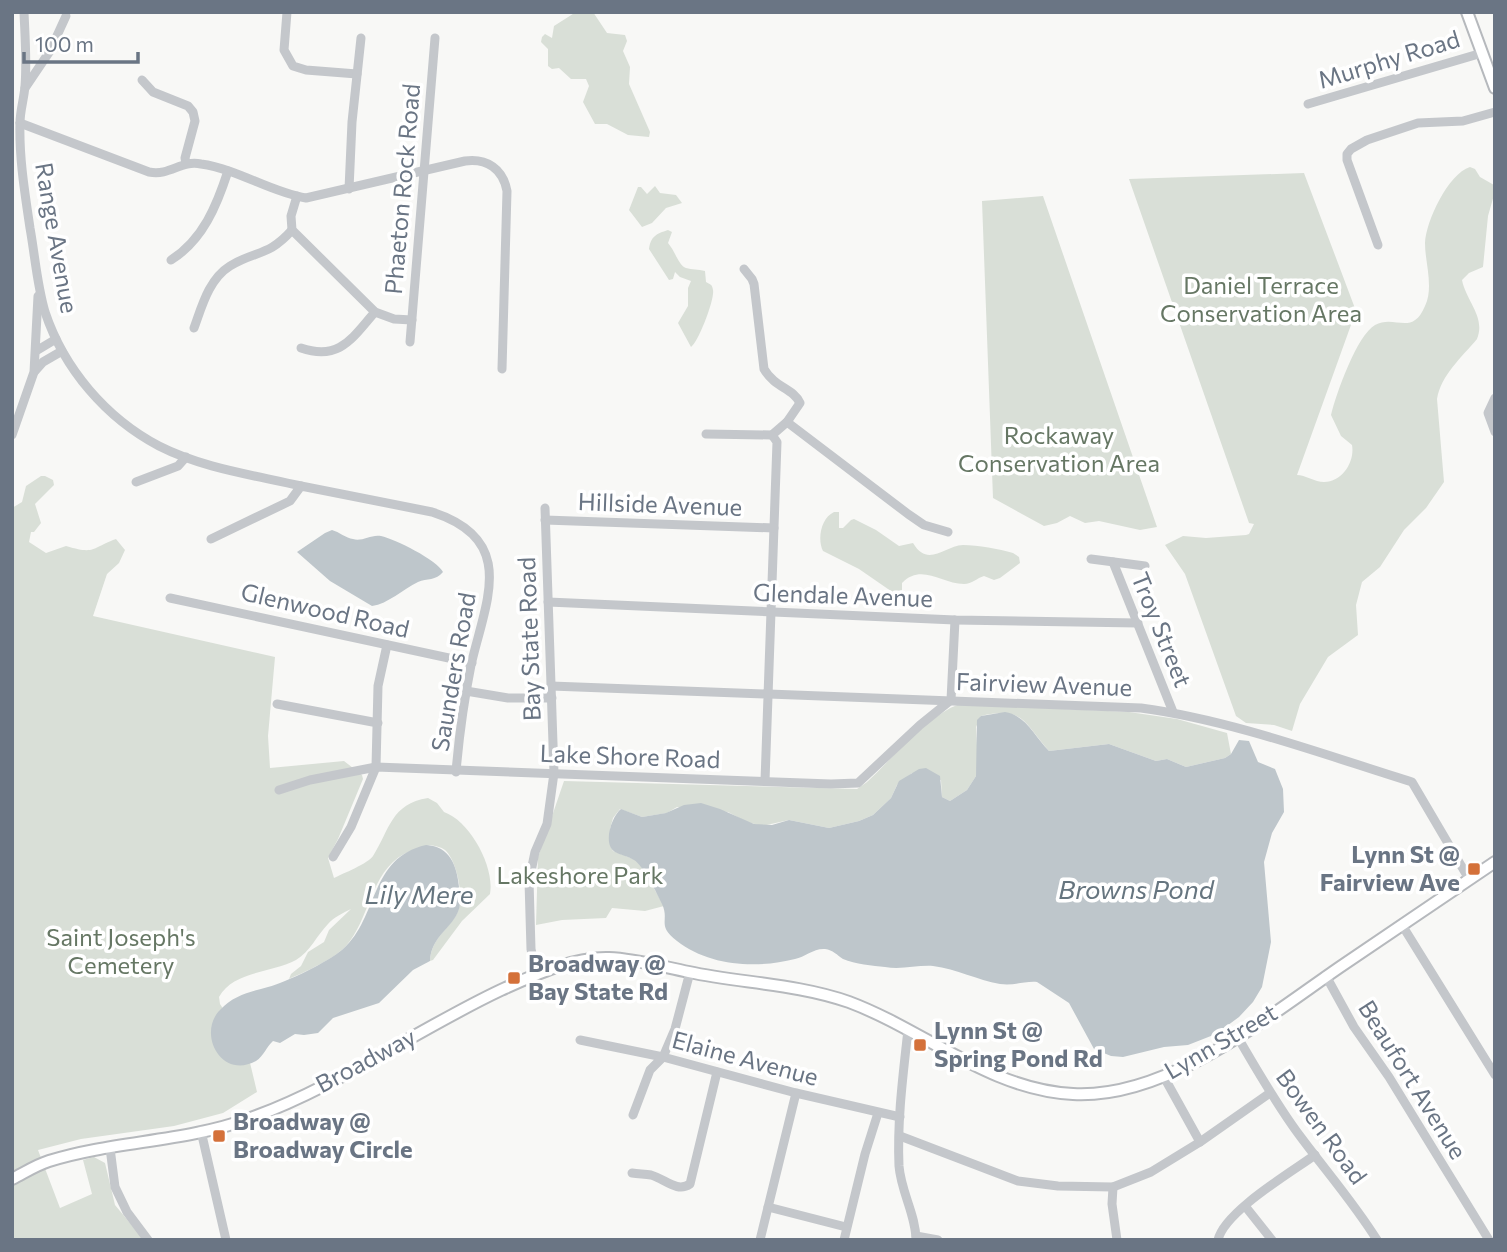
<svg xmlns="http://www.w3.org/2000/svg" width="1507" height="1252" font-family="Commissioner,sans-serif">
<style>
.green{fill:#d9dfd7}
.water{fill:#bec6cb}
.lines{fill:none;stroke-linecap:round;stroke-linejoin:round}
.major-casing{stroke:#b6b9bd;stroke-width:14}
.minor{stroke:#c4c7cb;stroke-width:9}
.major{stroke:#fff;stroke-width:10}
.poi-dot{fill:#d4713a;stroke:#fff;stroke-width:2.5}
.labels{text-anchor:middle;stroke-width:7;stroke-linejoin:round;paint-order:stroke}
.street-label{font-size:24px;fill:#6a7584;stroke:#fff}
.park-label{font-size:24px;fill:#667764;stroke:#fff}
.poi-label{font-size:24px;font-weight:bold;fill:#6a7584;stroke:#fff;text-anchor:start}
.water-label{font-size:26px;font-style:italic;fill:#66757f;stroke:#fff}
</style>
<rect width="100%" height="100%" fill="#f8f8f6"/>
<g class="green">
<path d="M576,12H593L607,33L625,35L627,41L623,51L630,67L629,84L650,132L649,137L628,135L607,124H595L583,102L589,86L586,79H571L559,68L552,69L548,66V49L541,42L542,37L545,34L552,38L554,26Z"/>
<path d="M1470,167L1475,169L1480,177L1494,185V195L1488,216L1483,267L1469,273L1462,280C1466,301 1486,317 1477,339C1462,357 1441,375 1437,399L1444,482L1426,508L1404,530L1380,567L1362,582L1356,605L1358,635L1328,657L1300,704L1292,731L1274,725L1246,723L1236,716L1185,574L1165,545L1183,536L1206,538L1246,535L1249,534L1254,524L1249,523L1129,179L1304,173L1356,311L1297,475C1305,475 1315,482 1324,482C1343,482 1355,461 1352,445L1341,436L1331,415C1336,394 1357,335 1375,325C1395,314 1412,337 1425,306C1434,287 1425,263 1425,243C1426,221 1448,174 1470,167Z"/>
<path d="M655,186L660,193L676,195L682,203L666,208L652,223L642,227L629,210L638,187H641L647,194Z"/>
<path d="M1043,196L1157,527L1140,530L1099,521L1085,523L1070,516L1057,523L1044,526L993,498L982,201Z"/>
<path d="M668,230L672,232L668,243C675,251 679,266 686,268C692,270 698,269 705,271L706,282C711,285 712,284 713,290C715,299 698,343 691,347L678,323L688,306V288L691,281L680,277L675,272L673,279L669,280L649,249C651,236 656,234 668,230Z"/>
<path d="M41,476H45L53,480L54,485L35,504L41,523L34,532H31L29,542L46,553L66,546C96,555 91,548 116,539L125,550L119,563L107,574L93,616L275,657L268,736L270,768L344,761L362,775L363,779L338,839L328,858L334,878C342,874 369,863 373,856C390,829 391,804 428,798L437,803L444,812C470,821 495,867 490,894L462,921L433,960L430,961C431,936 454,926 459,908C463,894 457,861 445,850C441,847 435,846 430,845C421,848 412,850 404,854C370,873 370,919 346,946C334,959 305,972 289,979L291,974L301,966L308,952L324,942L329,930L351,909C343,913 334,917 328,924C317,935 310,952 296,960C272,973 233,971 219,997L220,1004L245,1042L257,1092L223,1113L174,1126L81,1139L38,1150L60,1208L92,1194L83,1160L94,1157L105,1163L115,1205L144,1240H12V508L22,502L26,486Z"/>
<path d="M834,512H839V528H843L851,520L854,519L876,530L899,546L913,543C928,568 944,546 963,545C978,545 999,549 1013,553L1019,557L1020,563L1000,578L994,580L984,576C977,578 972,584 964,584C941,584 922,563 902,583V598H901L859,569L823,551C817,539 821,518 834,512Z"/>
<path d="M960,704L1129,712L1177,719L1227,733L1231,754L1225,758L1186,767L1167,759L1156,761L1109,744L1049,751C1024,723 1024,706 981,716L976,727L978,764L976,776L967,790L950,801L942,797L941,780L912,773L897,785L891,798L873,815L859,821L829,828L789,820L762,826L747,822L728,812L677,807L667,813L642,817L620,809L613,818L610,829L611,847L613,851L636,860L641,866L664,906L645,911L612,908L606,918L562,920L536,925L538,857L564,781L857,789L867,782C892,759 929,714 960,704Z"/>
</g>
<g class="water">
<path d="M332,530C339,532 346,538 353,539C362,542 371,534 381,536C395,539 437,560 443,572C436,581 427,578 418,582C403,589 388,604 372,606L330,581L297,552L325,533Z"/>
<path d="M1005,712C1026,715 1035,737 1049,751L1109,744L1156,761L1167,759L1186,767L1225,758L1231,754L1239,740L1249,741L1258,762L1275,769L1283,789L1284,812L1272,833L1264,862L1271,942L1262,987L1253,1002L1239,1017L1216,1034L1188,1045L1164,1047L1123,1057L1111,1056L1094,1049L1069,1003L1037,982C1024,981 1014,986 1000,984C977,980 957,969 933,966C917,965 901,970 885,967C873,966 855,964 843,959C837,955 833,950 825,949C814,948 805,957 795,959C756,969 709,966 677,941C656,925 670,921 662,904C658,895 642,864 634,860C628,856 620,855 615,852C602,844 612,816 621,809L642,817L666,813L684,805L701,803L720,809L754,824L772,825L789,820L829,828L859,821L873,815L891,798L899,781L919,769L926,768L940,776L942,797L950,801L967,790L976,776L977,720L981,716Z"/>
<path d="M426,845C450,846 457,866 459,887C459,894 461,903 459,909C453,928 431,936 430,961L413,970L379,1003L333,1018L318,1033L304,1035L295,1034L280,1043L273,1041C266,1047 264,1056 256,1061C221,1080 197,1033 220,1010C234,995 250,992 268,987C287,982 328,962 343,949C379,917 369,858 426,845Z"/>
</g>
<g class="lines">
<g class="major-casing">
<g id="major">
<path d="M1467,12L1495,88"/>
<path d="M12,1179C24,1173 36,1165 49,1161C113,1141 184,1142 248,1119C336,1088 416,1030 501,990C534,975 572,957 609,958C636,959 663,967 689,972C741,983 798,984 849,1002C924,1030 990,1090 1073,1094C1167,1099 1266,1018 1340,967C1392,932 1444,897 1495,862"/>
</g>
</g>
<g class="minor">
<path d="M24,12C25,37 27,62 25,86C24,99 20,111 20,123C19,158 25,194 30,228C35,256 37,285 45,312C64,369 106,418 159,446C202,468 254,475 301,486"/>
<path d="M287,12L284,50L293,66L306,70L357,74"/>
<path d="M142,80L153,92L188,106L193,112L195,121L185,158L186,163"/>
<path d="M25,88L50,51L66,16"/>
<path d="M1308,104L1482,53"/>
<path d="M20,123L149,172C171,176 180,160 201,164C238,169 270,192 306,198L465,161C487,158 503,169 507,191L502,369"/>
<path d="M349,189L352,122L361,38"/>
<path d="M297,196L291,216L292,230L375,312L394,319L412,320"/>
<path d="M1378,245L1347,160V154L1351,149L1367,140L1418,123L1463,121L1495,112"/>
<path d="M171,260C203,240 217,205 228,171"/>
<path d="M744,269L752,279L754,284L764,369C775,388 793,388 800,403L787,422L772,435L777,442L765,781"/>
<path d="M194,328C202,306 209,279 230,266C256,250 268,257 292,230"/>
<path d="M410,342L435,38"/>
<path d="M301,348C340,361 352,338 375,312"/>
<path d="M36,351L56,339"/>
<path d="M35,371L43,362L62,351"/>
<path d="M1495,398L1488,413L1495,432"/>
<path d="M787,422L908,514L924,525L948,532"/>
<path d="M706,434L772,435"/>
<path d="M12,435L34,372L38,296"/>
<path d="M136,482L178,466L186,457"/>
<path d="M545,520L774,528"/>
<path d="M211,539L290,501L301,486L432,512C518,540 486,600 471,665C464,700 459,736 456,772"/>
<path d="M1091,559L1145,566"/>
<path d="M1113,562L1173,712"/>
<path d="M170,598L472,663"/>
<path d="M548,602L955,620L1138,623"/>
<path d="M551,686L1141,708C1231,720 1325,755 1412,782L1469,879"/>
<path d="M466,691L508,698H552"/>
<path d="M277,704L378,723"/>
<path d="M279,790L310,780L376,767L831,784L858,783L920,725L951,700L955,620"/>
<path d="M333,857L351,827L376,767L378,686L387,645"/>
<path d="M1402,925L1495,1075"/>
<path d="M536,974L531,949L529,881L535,852L547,824L554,773L545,508"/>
<path d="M1326,976L1354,1027L1389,1077L1489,1240"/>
<path d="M908,1030C903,1075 897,1121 899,1166C901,1192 916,1215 916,1240"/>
<path d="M1237,1036C1257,1070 1276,1104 1300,1136C1326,1171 1354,1203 1377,1240"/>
<path d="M580,1040L663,1057L796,1093L900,1117"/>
<path d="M1164,1077L1200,1142"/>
<path d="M633,1115L650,1070L663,1057L675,1029L690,972"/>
<path d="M201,1131L226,1240"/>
<path d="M900,1136L1018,1181L1058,1186L1113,1187L1151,1172L1200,1142L1270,1093"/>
<path d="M110,1148L115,1187L127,1212L148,1240"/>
<path d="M632,1173C639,1174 645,1174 651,1175C665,1179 677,1193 690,1184L717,1072"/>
<path d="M1113,1187L1112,1204L1117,1240"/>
<path d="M1245,1206L1272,1240"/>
<path d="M768,1207L846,1227"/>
<path d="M916,1236L938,1240"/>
<path d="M760,1240L796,1093"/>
<path d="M844,1240L865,1154L878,1113"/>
<path d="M1218,1240C1224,1212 1290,1173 1315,1155"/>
</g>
<use href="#major" class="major"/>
</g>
<g class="poi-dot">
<rect x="1467" y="862" width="14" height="14" rx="3.5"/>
<rect x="507" y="971" width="14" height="14" rx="3.5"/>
<rect x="913" y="1038" width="14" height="14" rx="3.5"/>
<rect x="212" y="1129" width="14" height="14" rx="3.5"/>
</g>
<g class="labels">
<g class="street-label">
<text transform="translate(1389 60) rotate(-17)" y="8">Murphy Road</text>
<text transform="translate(403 189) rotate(-85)" y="8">Phaeton Rock Road</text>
<text transform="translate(56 238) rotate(80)" y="8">Range Avenue</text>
<text transform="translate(660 505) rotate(2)" y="8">Hillside Avenue</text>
<text transform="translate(843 596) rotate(2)" y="8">Glendale Avenue</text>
<text transform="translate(325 611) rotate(13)" y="8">Glenwood Road</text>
<text transform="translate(1161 630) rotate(68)" y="8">Troy Street</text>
<text transform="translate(530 639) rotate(-92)" y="8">Bay State Road</text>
<text transform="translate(454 672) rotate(-80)" y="8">Saunders Road</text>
<text transform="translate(1044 685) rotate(2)" y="8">Fairview Avenue</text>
<text transform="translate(630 757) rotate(2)" y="8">Lake Shore Road</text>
<text transform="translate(1221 1042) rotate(-30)" y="8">Lynn Street</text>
<text transform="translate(745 1059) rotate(15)" y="8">Elaine Avenue</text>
<text transform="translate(366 1061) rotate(-28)" y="8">Broadway</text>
<text transform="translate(1412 1080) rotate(58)" y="8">Beaufort Avenue</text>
<text transform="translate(1321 1127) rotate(54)" y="8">Bowen Road</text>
</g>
<g class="park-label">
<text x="1261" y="294">Daniel Terrace<tspan x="1261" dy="28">Conservation Area</tspan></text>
<text x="1059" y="444">Rockaway<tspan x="1059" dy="28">Conservation Area</tspan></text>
<text x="580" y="884">Lakeshore Park</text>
<text x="121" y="946">Saint Joseph's<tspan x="121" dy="28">Cemetery</tspan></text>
</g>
<g class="poi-label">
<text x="1460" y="863" text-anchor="end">Lynn St @<tspan x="1460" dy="28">Fairview Ave</tspan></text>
<text x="528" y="972">Broadway @<tspan x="528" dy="28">Bay State Rd</tspan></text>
<text x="934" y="1039">Lynn St @<tspan x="934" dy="28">Spring Pond Rd</tspan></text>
<text x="233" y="1130">Broadway @<tspan x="233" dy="28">Broadway Circle</tspan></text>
</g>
<g class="water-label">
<text x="1136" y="899">Browns Pond</text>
<text x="419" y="904">Lily Mere</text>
</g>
</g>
<rect width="1507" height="1252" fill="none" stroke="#6a7584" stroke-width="28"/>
<path d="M24 52v10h114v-10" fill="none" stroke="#6a7584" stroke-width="3.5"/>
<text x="35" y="52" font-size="21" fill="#6a7584" stroke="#ffffff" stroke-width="5" paint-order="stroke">100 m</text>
</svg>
